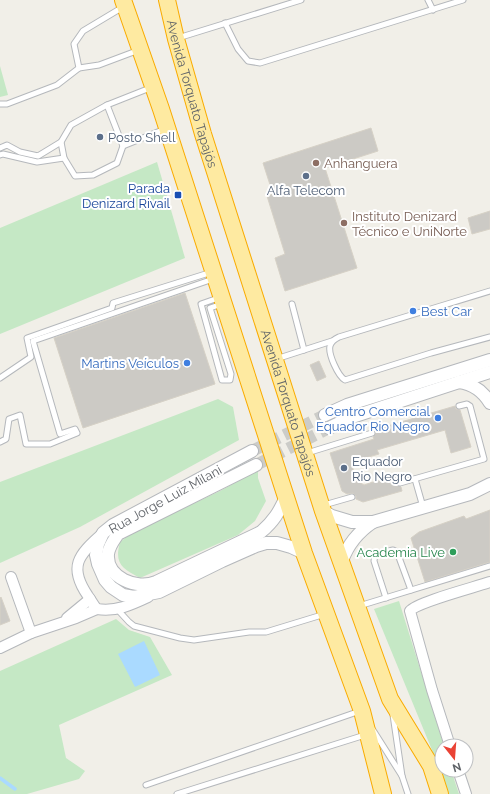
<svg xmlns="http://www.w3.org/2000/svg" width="490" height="794" font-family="Raleway,sans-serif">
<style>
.green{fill:#c5e8c5}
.water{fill:#aadaff}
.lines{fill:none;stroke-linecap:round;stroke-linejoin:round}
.stream{stroke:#aadaff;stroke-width:3.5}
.building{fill:#cccac5;stroke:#d6d1c6}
.tertiary-tunnel{stroke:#ccccc8;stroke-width:12;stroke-dasharray:12 6;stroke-linecap:butt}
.service-casing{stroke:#b5b8bc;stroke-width:7}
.minor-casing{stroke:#b5b8bc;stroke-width:12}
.tertiary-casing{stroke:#b5b8bc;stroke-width:14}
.trunk-casing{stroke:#f9ab00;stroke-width:18}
.service{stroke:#fff;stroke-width:5}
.minor{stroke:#fff;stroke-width:10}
.tertiary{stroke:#fff;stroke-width:12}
.trunk{stroke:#feeaa1;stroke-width:16}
.service-dot{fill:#5c6f8a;stroke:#fff;stroke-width:1.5}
.education-dot{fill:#8d6e63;stroke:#fff;stroke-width:1.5}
.transit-dot{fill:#1a4fb4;stroke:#fff;stroke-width:1.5}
.shop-dot{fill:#3f7fe0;stroke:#fff;stroke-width:1.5}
.leisure-dot{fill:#2e9e5b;stroke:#fff;stroke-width:1.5}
.labels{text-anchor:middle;stroke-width:4;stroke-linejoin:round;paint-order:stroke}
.street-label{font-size:13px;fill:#5f6368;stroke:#fff}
.service-label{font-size:13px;fill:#4e5e75;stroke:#fff;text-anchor:start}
.education-label{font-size:13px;fill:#785e54;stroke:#fff;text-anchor:start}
.transit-label{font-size:13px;fill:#164399;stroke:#fff;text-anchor:end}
.shop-label{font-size:13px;fill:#366cbe;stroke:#fff;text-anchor:end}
.leisure-label{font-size:13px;fill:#27864d;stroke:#fff;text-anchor:end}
</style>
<rect width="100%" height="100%" fill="#f1efe8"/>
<g class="green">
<path d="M0,66L8,95L0,97Z"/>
<path d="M157,162L185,258L0,334V228Z"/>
<path d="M218,399L233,407L239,440L80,527L0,563V482Z"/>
<path d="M258,470V478L266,501L255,521L238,535L140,578C122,568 114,564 120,542L133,532L220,491Z"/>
<path d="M399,601L444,746H442V770H451L459,794H448L439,767L374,609Z"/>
<path d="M116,619L129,630L150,637L172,675L59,725L66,758L85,771L79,779L27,794H0V671Z"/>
</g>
<path class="water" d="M144,641L160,675L135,687L118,654Z"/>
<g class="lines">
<path class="stream" d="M0,778L15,789"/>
</g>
<g class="building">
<path d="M371,128L378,151L325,168L357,268L285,291L275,258L285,254L267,196L273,194L263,163Z"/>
<path d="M490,211V229L472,234L468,218Z"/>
<path d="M185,293L215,384L83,428L54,338Z"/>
<path d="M319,361L326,377L317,381L310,365Z"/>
<path d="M455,406L456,409L460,410L471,447L451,453L445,430L377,450L379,454L351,462L356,480L364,485L397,474L399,479L396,482V484L401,487L402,491L363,502L356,499V496L353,493L347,494L342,491L330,453L374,439L373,437L376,434L374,430Z"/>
<path d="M490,510V562L425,582L411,538L419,532L464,516L466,519Z"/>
<path d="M1,597L10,621L0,625V598Z"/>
</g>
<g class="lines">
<g class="tertiary-tunnel">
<path d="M252,451L325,415"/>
<path d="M256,465L329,428"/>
</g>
<g class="service-casing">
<g id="service">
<path d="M428,0L433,10"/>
<path d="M225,23L238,49L248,61L260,63L463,0"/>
<path d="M178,38L301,0"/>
<path d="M79,68L99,65L139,50"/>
<path d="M150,88L107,105L123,146L165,129"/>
<path d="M0,104H7L57,85L79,68L74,44L83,31L123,7"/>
<path d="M107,105L71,125L61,142L64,158L75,176L93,175L117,163L123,146"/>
<path d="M0,148L7,145L20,152L38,156L61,142"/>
<path d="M0,155L3,154L37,162L64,158"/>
<path d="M490,291L339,337C335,339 331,341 330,346C328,354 338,376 345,380L431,353L490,337"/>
<path d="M221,297L201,304L222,380H230L231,374L210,308L222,304"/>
<path d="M292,304L304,350"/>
<path d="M276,359L332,341"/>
<path d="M0,378L31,357L27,338L112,308L113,303L212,272"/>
<path d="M0,442L6,439L9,419L20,415L26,444H50L77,433L75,429L60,434L33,341L213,279"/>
<path d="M307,453L372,433"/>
<path d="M415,479L423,507"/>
<path d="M400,483L484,459L470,406L467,404L459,406"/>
<path d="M324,505L352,497"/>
<path d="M386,598L374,561L375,554L393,550L397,552L411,590"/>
<path d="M359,606L490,566"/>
<path d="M117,609L129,622L134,626L180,638L194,640L249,632H266L325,614"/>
<path d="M393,715L402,776L408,794"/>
<path d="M373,730L402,776"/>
<path d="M146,785L360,711"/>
<path d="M177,794L365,735"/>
</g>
</g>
<g class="minor-casing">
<g id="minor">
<path d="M102,534C78,555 68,567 88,596C91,600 93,605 97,609C116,612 131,605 148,597"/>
<path d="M11,577L31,633"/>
<path d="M67,618L90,599"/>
<path d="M0,648L31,633L76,618L97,609"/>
<path d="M450,746L432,690L410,611C417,602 476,587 490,582"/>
<path d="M458,770L466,794"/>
</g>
</g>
<g class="tertiary-casing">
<g id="tertiary">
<path d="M459,382C473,384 483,391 490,403"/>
<path d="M325,415L347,405L490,360"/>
<path d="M329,428L352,417L490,372"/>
<path d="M252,451L113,525L103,533L98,544L96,555L98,564L105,580L111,587L123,595L134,597L159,592L222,561L256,546L266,543H277L291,547L304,553"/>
<path d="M256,465L118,534C114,540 109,546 108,554C106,578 137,590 156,582L261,532C274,521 279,512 286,497"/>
<path d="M323,511L332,516L352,522H373L470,494L490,484"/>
<path d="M342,561C348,544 358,532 373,522"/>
</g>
</g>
<g class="trunk-casing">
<g id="trunk">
<path d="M123,0L161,109L304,553L362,711L383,794"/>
<path id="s1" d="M167,0L176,39L203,134L323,511L390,699L431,766L440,794"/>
</g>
</g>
<use href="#service" class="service"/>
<use href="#minor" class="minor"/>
<use href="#tertiary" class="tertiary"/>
<use href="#trunk" class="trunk"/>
</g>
<g class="service-dot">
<circle cx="100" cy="137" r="4"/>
<circle cx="306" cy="176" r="4"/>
<circle cx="344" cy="468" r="4"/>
</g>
<g class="education-dot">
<circle cx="316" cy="163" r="4"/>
<circle cx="344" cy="223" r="4"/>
</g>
<rect class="transit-dot" x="174" y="191" width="8" height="8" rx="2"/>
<g class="shop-dot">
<circle cx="413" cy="311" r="4"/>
<circle cx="187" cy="363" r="4"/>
<circle cx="438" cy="418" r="4"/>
</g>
<circle class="leisure-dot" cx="453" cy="552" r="4"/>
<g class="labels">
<g class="street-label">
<text dy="5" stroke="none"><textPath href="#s1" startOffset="97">Avenida Torquato Tapajós</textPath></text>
<text dy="5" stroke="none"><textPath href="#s1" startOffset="421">Avenida Torquato Tapajós</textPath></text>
<text transform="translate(165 499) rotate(-29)" y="5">Rua Jorge Luiz Milani</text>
</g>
<g class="service-label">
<text x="108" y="142">Posto Shell</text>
<text x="306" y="195" text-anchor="middle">Alfa Telecom</text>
<text x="352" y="466">Equador<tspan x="352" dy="15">Rio Negro</tspan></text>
</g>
<g class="education-label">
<text x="324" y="168">Anhanguera</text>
<text x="352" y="221">Instituto Denizard<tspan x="352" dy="15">Técnico e UniNorte</tspan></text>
</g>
<g class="transit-label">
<text x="170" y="193">Parada<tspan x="170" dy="15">Denizard Rivail</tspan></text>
</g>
<g class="shop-label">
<text x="421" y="316" text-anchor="start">Best Car</text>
<text x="179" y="368">Martins Veículos</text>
<text x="430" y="416">Centro Comercial<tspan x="430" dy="15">Equador Rio Negro</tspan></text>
</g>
<g class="leisure-label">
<text x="445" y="557">Academia Live</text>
</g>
</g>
<g transform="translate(454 758) rotate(163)"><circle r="19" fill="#ffffff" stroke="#bfc1c3"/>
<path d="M0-3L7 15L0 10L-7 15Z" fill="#ea4335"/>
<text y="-6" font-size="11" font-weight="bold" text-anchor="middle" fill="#5f6368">N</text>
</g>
</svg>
